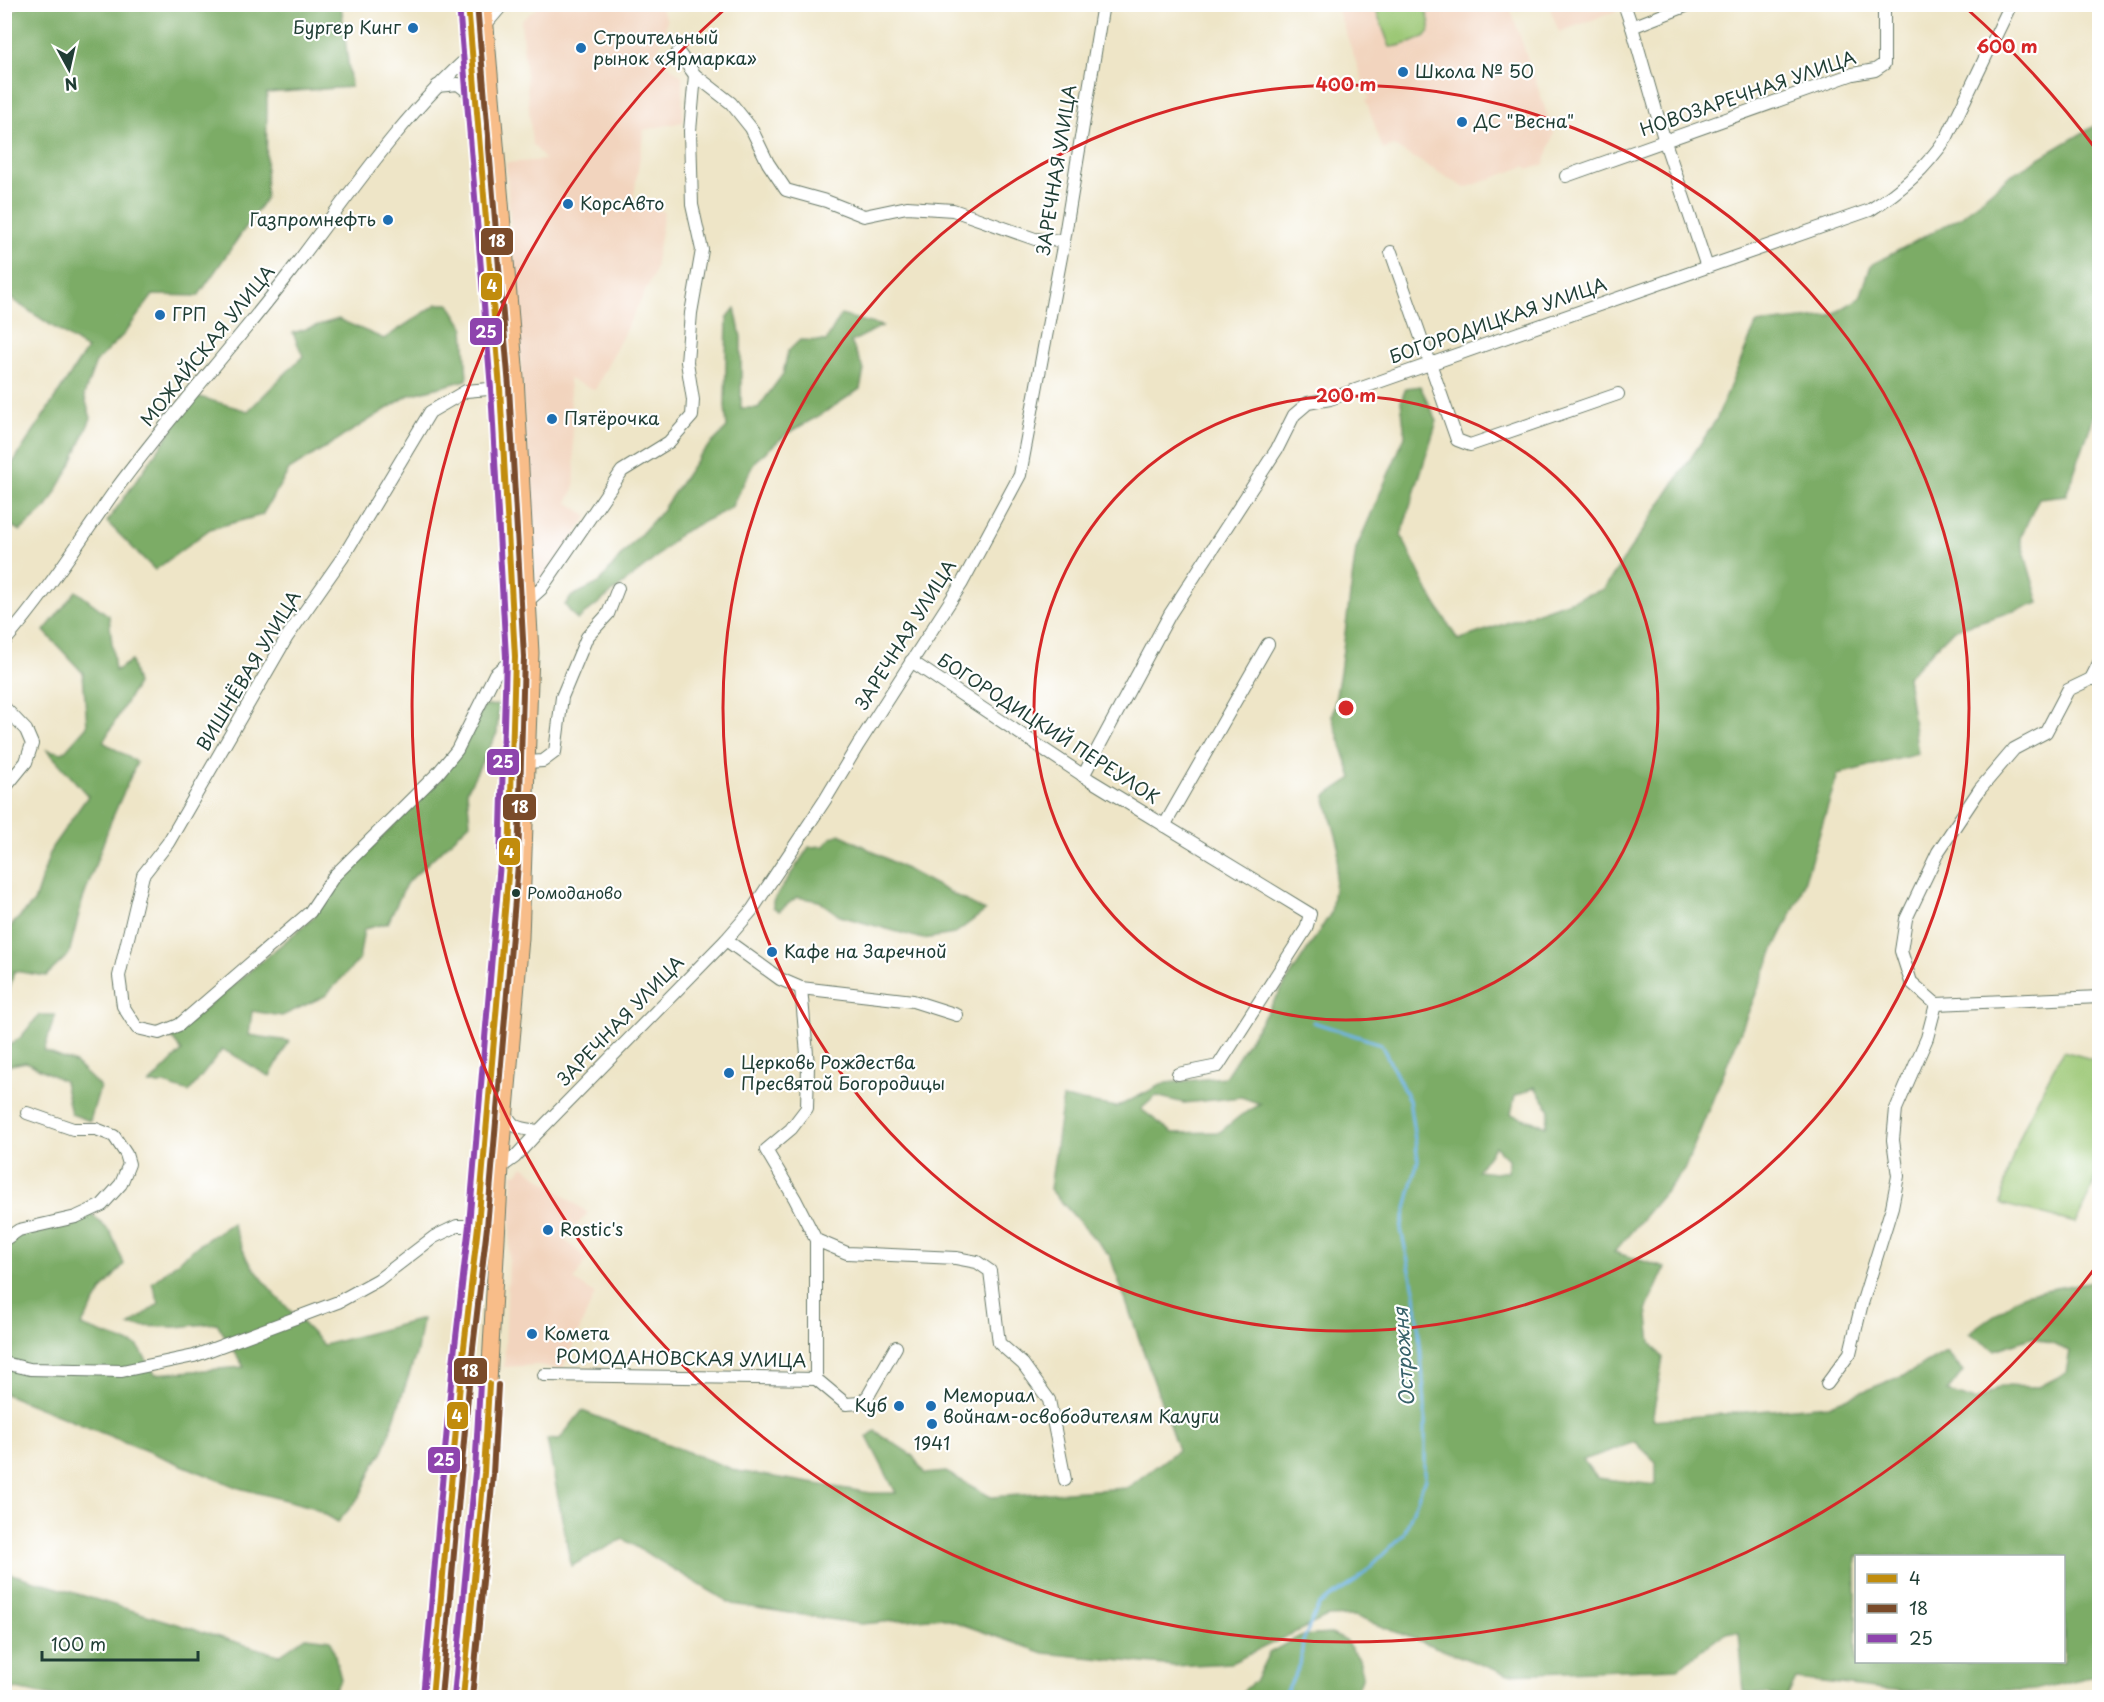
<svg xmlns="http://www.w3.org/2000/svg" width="2104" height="1702" font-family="'Playpen Sans',sans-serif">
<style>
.built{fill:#f2d4be}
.green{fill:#9bc774;stroke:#5d8254;stroke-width:1.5}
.forest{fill:#7cac66;stroke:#4e744d;stroke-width:1.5;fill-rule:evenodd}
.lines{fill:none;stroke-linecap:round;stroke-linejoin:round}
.stream{stroke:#6fb5e6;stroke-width:3}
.minor-casing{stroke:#677867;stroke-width:14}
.major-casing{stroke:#677867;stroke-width:17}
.minor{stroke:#fff;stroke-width:12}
.major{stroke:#f8bd89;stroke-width:15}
.bus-1-casing{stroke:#fff;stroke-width:10}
.bus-2-casing{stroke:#fff;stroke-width:10}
.bus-3-casing{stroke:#fff;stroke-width:10}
.bus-1{stroke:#c18c0d;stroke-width:6}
.bus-2{stroke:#7a4b2a;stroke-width:6}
.bus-3{stroke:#8e44ad;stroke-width:6}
.ring{fill:none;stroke:#d62828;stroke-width:3}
.poi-dot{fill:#1f6fb2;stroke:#fff;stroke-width:2}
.bus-dot{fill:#1f3d34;stroke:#fff;stroke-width:2}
.labels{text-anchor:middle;stroke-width:4.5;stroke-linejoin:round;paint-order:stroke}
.bus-label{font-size:16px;fill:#1f3d34;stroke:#fff;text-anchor:start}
.poi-label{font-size:18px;fill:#1f3d34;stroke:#fff;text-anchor:start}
.street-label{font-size:18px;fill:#1f3d34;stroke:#fff}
.water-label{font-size:20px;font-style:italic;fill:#376169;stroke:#fff}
.centre{fill:#d62828;stroke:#fff;stroke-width:3}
.ring-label{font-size:18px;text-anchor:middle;font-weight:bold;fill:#d62828;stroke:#fff;stroke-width:4.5;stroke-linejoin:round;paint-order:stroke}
.line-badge{stroke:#fff;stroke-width:2}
.badge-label{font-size:16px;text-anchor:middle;font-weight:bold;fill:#fff}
</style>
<rect width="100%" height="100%" fill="#fff"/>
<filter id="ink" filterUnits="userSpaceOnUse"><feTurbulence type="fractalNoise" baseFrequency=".0167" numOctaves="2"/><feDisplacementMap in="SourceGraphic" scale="12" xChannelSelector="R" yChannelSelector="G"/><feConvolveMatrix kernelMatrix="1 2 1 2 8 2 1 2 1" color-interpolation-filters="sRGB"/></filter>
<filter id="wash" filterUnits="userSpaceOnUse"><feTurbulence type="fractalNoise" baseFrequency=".008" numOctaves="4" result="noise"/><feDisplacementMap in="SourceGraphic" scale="24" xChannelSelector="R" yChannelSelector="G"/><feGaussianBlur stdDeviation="1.35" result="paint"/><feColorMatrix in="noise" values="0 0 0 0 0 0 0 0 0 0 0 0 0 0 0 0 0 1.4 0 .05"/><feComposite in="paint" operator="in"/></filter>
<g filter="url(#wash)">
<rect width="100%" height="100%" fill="#eee5c7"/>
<g class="built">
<path d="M540,5H659L667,20L663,40L654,54L682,76L683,122L644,130L633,201L664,212L654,274L595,390L569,379L575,471L574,489L567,502L588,516L537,591L506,163L545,160L532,143L521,21Z"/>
<path d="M1336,5H1509L1554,134L1544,164L1528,170L1526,166L1465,188L1394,146L1383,150L1366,100L1369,99Z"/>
<path d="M1549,5H1615L1617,11L1559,32Z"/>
<path d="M523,1166L588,1213L564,1239L587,1259L574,1280L595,1294L562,1370L538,1365L504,1367L513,1174L518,1173Z"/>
</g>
<g class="green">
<path d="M1374,5H1424C1431,24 1437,34 1413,42C1405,44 1398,47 1390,47Z"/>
<path d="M2063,1051L2099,1061V1173L2076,1223L2001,1204C2009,1148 2037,1100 2063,1051Z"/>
</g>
<g class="forest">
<path d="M24,4L341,5L351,87L267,93L266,198L198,296L153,295L124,334L96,362L84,395L91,418L70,467L47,507L20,531L5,522V475L87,349L10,298L5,300V18Z"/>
<path d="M2099,123V402L2066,495L2039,498L2020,538L2039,603L1953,630L1907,677L1918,754L1838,774L1800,896L1775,947L1684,1170L1614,1252L1665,1268L1647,1308L1651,1343L1663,1358L1652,1420L1829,1405L1909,1373L1946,1352L1963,1371L1947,1392L1976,1401L2001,1386L2039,1387L2066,1373L2070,1351L2034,1337L1994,1350L1969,1333L2024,1294L2099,1280V1675L2034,1690L1902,1691L1796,1679L1787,1697L1744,1692L1739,1633L1726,1632L1678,1668L1506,1674L1354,1616L1327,1617L1231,1663L1174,1666L1044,1653L941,1617L860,1624L732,1604L623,1539L571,1566L547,1439L559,1440L582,1411L737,1471L871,1493H896L867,1437L875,1431L912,1455L925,1474L946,1472L991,1497L1127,1488L1178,1450L1110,1256L1050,1189L1063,1098L1117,1107L1165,1083L1225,1077L1331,913L1339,846L1325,796L1352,778L1332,717L1340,672L1356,549L1405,436L1401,401L1406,388L1420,386L1437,421L1401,535L1429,593L1458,640L1604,589L1716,420L1756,324L1830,316L1860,298L1871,265L1961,217L2009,176ZM1535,1087L1550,1110L1546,1126L1511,1114L1515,1096ZM1156,1096L1184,1103L1241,1097L1261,1104L1241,1115L1220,1132L1173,1133L1141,1109ZM1495,1146L1508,1159V1171L1495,1173L1477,1171ZM1635,1442L1656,1462V1485L1597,1478L1583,1460ZM2064,1556V1662H1856V1556Z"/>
<path d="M437,304H449L464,328L467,380L409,395L289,470L262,515L210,529L155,570L107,522L196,396L248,411L303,356L293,333L338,319L384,339Z"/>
<path d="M735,308L741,337V408H758L783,374L788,351L800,340L826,341L841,315L882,326L851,342L864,370L860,389L822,414L788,433L755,461L731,508L681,533L652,561L577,620L565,605L572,596L599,583L619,558L661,512L699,456L727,428L725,406L727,318Z"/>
<path d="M76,591L109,616L115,671L131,661L137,684L103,742L137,762L111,821L82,902L69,954L46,976L14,971L5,1007V936L8,929L34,902L52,847L88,796L47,750L63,753L87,726L83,673L44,631Z"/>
<path d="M499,705L497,733L467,791L470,823L406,884L388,923L364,929L359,960L325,996L282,1016L252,1011L249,1035L289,1041L270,1076C253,1069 239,1055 222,1050L189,1092L164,1084H149L182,1051L171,1037L313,918L340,878L443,777L484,706Z"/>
<path d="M840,834L985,911L954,934L923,939L840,916L819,901L797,897L779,911L773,907V901L809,847L824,846L832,837Z"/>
<path d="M39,1015H55L44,1051L75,1063L100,1087L90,1121L71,1114L64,1081L26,1062L5,1066V1049L21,1037Z"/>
<path d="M90,1212L111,1233L124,1264L102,1290L81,1326L138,1346L155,1374L244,1367L217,1323L176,1327L129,1326L159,1303L152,1283L197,1246L232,1223L247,1259L275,1295L324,1345L422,1319L417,1351L383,1452L375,1463L360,1496L338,1522L312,1507L239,1488L5,1394L4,1243L27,1230Z"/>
<path d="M5,1572L279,1655L306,1637L331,1640L341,1679L328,1698H62L5,1687Z"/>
<path d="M1331,1634L1345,1640L1359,1659L1363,1675L1355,1697H1236L1255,1681L1269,1653L1300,1636Z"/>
</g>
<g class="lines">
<path class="stream" d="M1283,1698L1300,1665L1303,1641L1319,1605L1356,1581L1404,1534L1425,1479V1406L1421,1354L1415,1294L1401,1229L1418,1160L1409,1100L1381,1044L1313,1022"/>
</g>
</g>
<g filter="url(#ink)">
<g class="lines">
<g class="minor-casing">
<g id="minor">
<path d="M1624,4L1632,27L1665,142L1707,267"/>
<path d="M486,24L503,4"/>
<path d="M1632,27L1691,4"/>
<path d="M678,52L695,75L731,103L751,128L768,163L786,190L826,201L864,216L907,207L953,210L1035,239L1064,241"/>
<path d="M437,86L458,84L476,98"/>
<path d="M1566,176L1853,74L1875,70L1884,64V4"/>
<path d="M1391,252L1457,440L1470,445L1618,394"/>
<path d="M500,388L466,391L430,412L343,557L287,637L168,843L143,875L119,976L123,1006L137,1028L159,1033L179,1025L310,912L334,876L438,773L457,750L495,674L515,657"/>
<path d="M529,600L541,589L622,471L669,442L692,416L693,400L687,362L691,313L702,250L692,205L690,131L695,75"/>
<path d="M4,642C45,595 78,543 114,492C171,414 237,343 295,266C349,195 405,112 472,54"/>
<path d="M911,661L1090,780L1310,914L1306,929L1218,1066L1178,1074"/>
<path d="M2091,679L2100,661"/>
<path d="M2100,679H2091L2068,690L2046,732L2014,749L1980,789L1938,852L1906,919L1901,951L1911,982L1936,1004L2100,997"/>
<path d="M4,707L26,730L32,744L26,762L4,789"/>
<path d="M527,762L543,761L555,752L562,697L587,637L608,614L618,588"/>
<path d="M1083,776L1170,614L1277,449L1294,415L1308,403L1330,399L1870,210C1902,190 1925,169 1947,137L2011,4"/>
<path d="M1164,826L1268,644"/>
<path d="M726,940L780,979L801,988L913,1001L957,1015"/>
<path d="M801,988L808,1065L807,1108L791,1129L766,1150L795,1199L816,1240"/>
<path d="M506,1112C512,1130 521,1128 539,1131"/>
<path d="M501,1167L515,1157L539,1131L726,940L752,910L825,800L858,745L962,583L1020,475L1064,241L1103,4"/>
<path d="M4,1240L19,1230L76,1217L102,1205L121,1184L129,1164L126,1154L114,1136L96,1129H73L27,1113"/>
<path d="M896,1347L868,1396L860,1403L846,1404L816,1379V1240L847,1253L956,1258L977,1262L990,1271L999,1343L1023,1364L1049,1400L1065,1480"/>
<path d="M4,1363L30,1369L122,1371L194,1356L338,1302L378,1280L434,1237L457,1226H478"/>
<path d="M544,1375L816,1379"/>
<path d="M1827,1384L1850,1353L1861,1307L1892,1207L1898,1176L1893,1140L1896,1109L1927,1038L1936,1004"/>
</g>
</g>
<g class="major-casing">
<g id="major">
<path d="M432,1698L461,1373L478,1226L509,864L515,657L500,388L468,4"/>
<path d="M463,1698L484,1473L501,1167L521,938L531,653L516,377L484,4"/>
</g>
</g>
<use href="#minor" class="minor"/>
<use href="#major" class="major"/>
<g class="bus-1-casing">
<g id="bus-1">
<path d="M432,1698L461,1373L478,1226L509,864L515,657L500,388L468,4"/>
<path d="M463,1698L484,1473L489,1384"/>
</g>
</g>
<g class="bus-2-casing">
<g id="bus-2">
<path d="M441,1698L470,1374L487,1227L518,865L524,657L509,387L477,4"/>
<path d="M472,1698L493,1474L498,1385"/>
</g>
</g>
<g class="bus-3-casing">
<g id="bus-3">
<path d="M423,1697L452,1372L469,1225L500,863L506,657L491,389L459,5"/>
<path d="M454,1697L475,1472L480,1383"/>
</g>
</g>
<use href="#bus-1" class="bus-1"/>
<use href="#bus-2" class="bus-2"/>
<use href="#bus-3" class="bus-3"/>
</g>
</g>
<g class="ring">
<circle cx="1346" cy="708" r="312"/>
<circle cx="1346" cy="708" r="623"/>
<path d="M2098 1264A935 935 0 1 1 726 8M1966 8A935 935 0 0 1 2098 152"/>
</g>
<g class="poi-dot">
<circle cx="413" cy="28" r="6"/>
<circle cx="581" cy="48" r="6"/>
<circle cx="1403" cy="72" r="6"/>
<circle cx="1462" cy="122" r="6"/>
<circle cx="568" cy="204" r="6"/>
<circle cx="388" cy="220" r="6"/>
<circle cx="160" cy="315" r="6"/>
<circle cx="552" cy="419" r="6"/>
<circle cx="772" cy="952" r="6"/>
<circle cx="729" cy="1073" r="6"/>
<circle cx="548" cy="1230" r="6"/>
<circle cx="532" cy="1334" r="6"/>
<circle cx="899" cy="1406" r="6"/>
<circle cx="931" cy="1406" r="6"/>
<circle cx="932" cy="1424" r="6"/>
</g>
<circle class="bus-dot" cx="516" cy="893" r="5"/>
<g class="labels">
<g class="bus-label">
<text x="527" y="899">Ромоданово</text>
</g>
<g class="poi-label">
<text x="401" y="34" text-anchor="end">Бургер Кинг</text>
<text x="593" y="44">Строительный<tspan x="593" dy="21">рынок «Ярмарка»</tspan></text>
<text x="1415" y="78">Школа № 50</text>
<text x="1474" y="128">ДС "Весна"</text>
<text x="580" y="210">КорсАвто</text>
<text x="376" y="226" text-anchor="end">Газпромнефть</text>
<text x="172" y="321">ГРП</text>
<text x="564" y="425">Пятёрочка</text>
<text x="784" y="958">Кафе на Заречной</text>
<text x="741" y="1069">Церковь Рождества<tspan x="741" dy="21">Пресвятой Богородицы</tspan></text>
<text x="560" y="1236">Rostic's</text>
<text x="544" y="1340">Комета</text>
<text x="943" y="1402">Мемориал<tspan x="943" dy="21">войнам-освободителям Калуги</tspan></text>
<text x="887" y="1412" text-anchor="end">Куб</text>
<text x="932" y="1450" text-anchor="middle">1941</text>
</g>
<g class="street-label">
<text transform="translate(1748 94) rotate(-19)" y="6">НОВОЗАРЕЧНАЯ УЛИЦА</text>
<text transform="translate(1057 170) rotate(-81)" y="6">ЗАРЕЧНАЯ УЛИЦА</text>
<text transform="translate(1498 321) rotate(-19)" y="6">БОГОРОДИЦКАЯ УЛИЦА</text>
<text transform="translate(208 346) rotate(-51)" y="6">МОЖАЙСКАЯ УЛИЦА</text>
<text transform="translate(906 635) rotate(-58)" y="6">ЗАРЕЧНАЯ УЛИЦА</text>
<text transform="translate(249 671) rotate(-59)" y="6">ВИШНЁВАЯ УЛИЦА</text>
<text transform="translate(1048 729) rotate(33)" y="6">БОГОРОДИЦКИЙ ПЕРЕУЛОК</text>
<text transform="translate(621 1021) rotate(-46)" y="6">ЗАРЕЧНАЯ УЛИЦА</text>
<text transform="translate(681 1359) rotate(1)" y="6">РОМОДАНОВСКАЯ УЛИЦА</text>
</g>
<g class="water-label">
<text transform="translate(1404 1357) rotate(-94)" y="7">Острожня</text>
</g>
</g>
<circle cx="1346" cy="708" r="9" class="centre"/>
<g class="ring-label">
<text x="2007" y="53">600 m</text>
<text x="1346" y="91">400 m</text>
<text x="1346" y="402">200 m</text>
</g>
<g class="line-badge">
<rect x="480" y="227" width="34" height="29" rx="6" fill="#7a4b2a"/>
<rect x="480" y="272" width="23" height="29" rx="6" fill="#c18c0d"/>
<rect x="469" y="317" width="34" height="29" rx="6" fill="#8e44ad"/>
<rect x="486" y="748" width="34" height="28" rx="6" fill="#8e44ad"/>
<rect x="502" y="793" width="35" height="28" rx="6" fill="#7a4b2a"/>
<rect x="498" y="837" width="23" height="29" rx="6" fill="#c18c0d"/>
<rect x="453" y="1357" width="35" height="28" rx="6" fill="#7a4b2a"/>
<rect x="446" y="1401" width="23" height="29" rx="6" fill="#c18c0d"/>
<rect x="427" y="1446" width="34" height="28" rx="6" fill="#8e44ad"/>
</g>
<g class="badge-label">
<text x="497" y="247">18</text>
<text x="492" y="292">4</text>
<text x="486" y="338">25</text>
<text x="503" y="768">25</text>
<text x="520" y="813">18</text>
<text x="509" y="858">4</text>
<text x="470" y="1377">18</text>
<text x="457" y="1422">4</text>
<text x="444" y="1466">25</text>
</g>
<rect width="2104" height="1702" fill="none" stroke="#fff" stroke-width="24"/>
<rect x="1855" y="1555" width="210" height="108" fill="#ffffff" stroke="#a5b1ae" stroke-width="1.5"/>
<rect x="1867" y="1574" width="30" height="9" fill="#c18c0d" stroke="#a5b1ae" stroke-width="1.5"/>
<text x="1909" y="1585" font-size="18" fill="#1f3d34">4</text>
<rect x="1867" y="1604" width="30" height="9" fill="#7a4b2a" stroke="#a5b1ae" stroke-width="1.5"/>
<text x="1909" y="1615" font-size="18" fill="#1f3d34">18</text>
<rect x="1867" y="1634" width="30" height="9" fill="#8e44ad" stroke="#a5b1ae" stroke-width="1.5"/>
<text x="1909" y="1645" font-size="18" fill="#1f3d34">25</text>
<g transform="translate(69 69) rotate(172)" stroke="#ffffff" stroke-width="4.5" paint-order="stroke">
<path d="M0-4.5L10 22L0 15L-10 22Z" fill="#1f3d34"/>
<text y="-9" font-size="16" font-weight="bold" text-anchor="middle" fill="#1f3d34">N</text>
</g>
<path d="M42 1651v9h156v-9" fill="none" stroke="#1f3d34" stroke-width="3"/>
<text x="51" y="1651" font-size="18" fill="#1f3d34" stroke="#ffffff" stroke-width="4.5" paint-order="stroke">100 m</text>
</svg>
